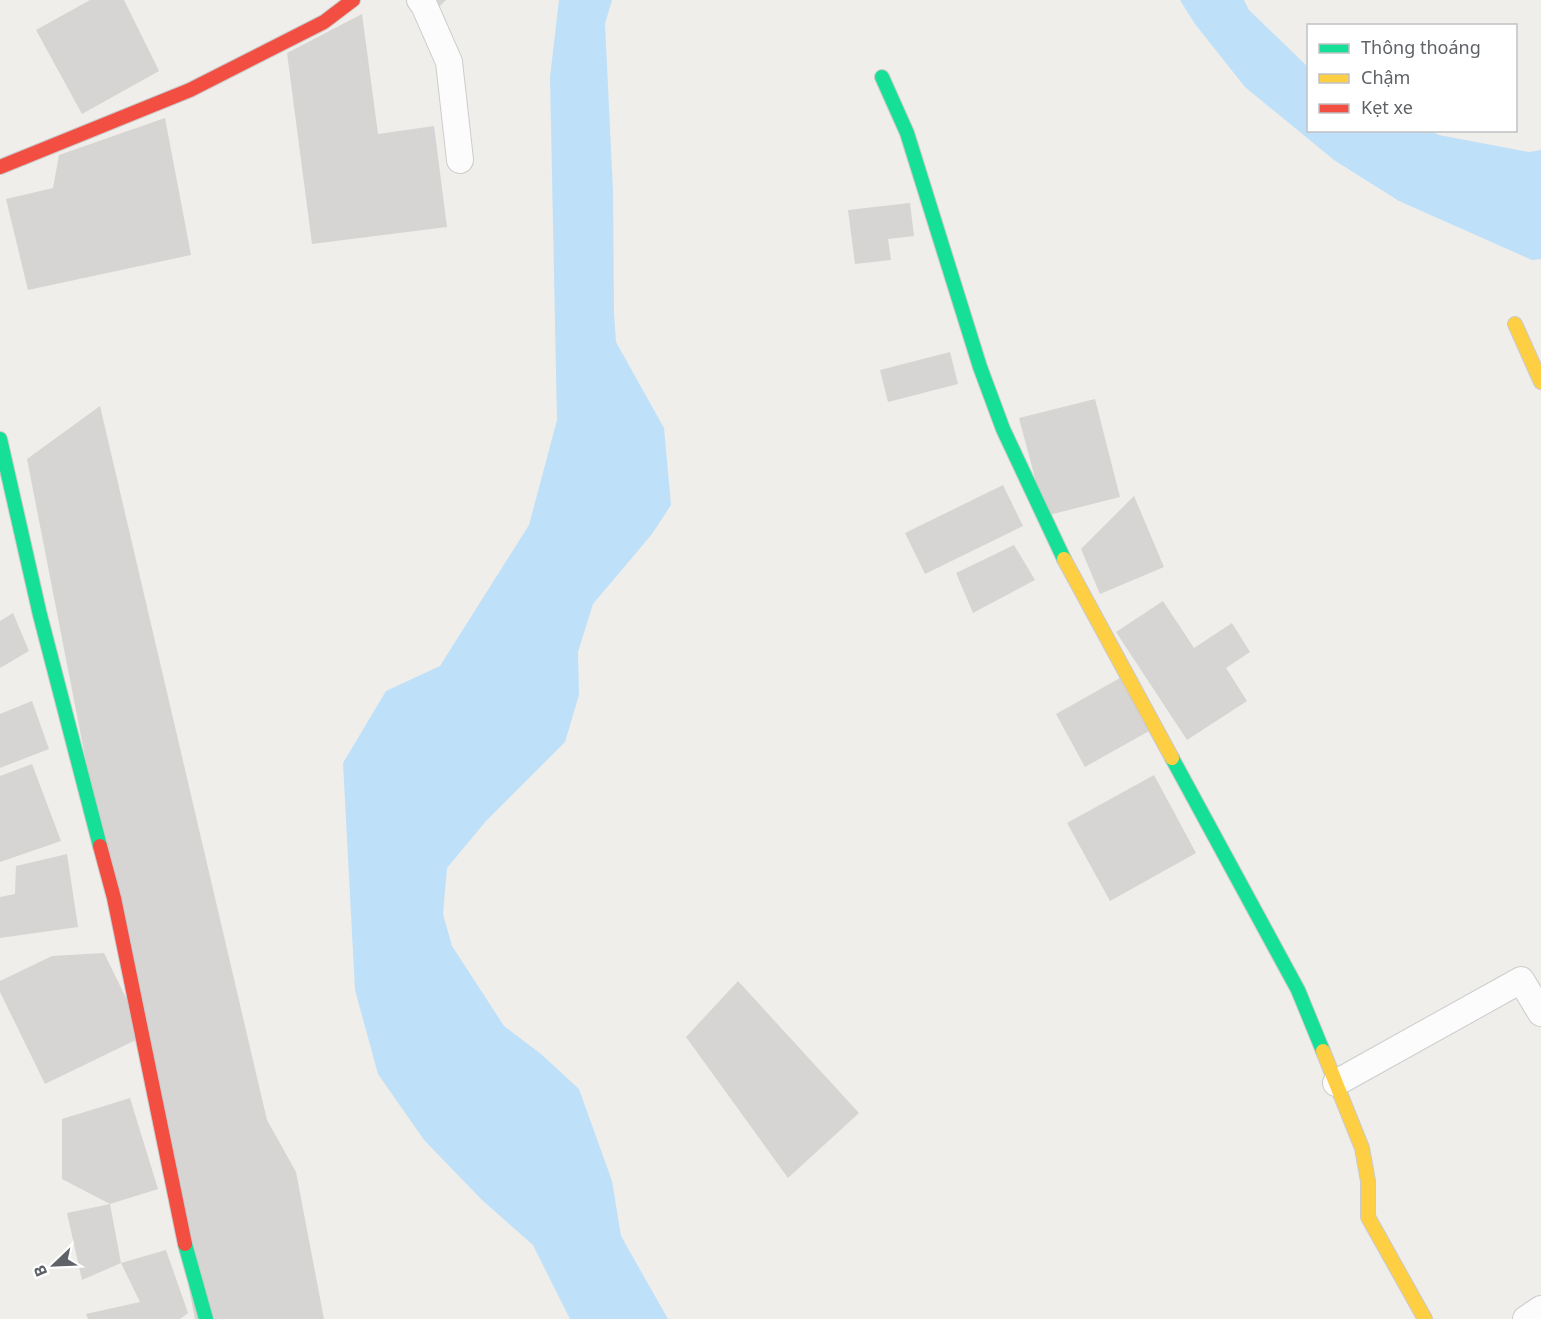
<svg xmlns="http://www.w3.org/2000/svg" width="1541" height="1319" font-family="'Noto Sans',sans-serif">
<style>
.water{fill:#bfe0f9}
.building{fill:#d6d5d3}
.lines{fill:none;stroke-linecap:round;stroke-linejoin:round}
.street-casing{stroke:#cbcccc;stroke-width:28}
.fast-casing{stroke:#cacacb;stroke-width:16}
.slow-casing{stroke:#cacacb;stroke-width:16}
.jam-casing{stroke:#cacacb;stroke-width:16}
.street{stroke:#fdfcfc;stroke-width:26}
.fast{stroke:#16e098;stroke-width:14}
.slow{stroke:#ffcf43;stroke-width:14}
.jam{stroke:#f24e42;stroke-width:14}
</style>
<rect width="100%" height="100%" fill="#efeeea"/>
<g class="water">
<path d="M559,0H612L605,24L613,191L614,314L616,342L664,428L671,505L652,534L593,604L578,652L579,695L565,742L486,821L447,868L443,914L452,946L504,1026L541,1054L579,1089L612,1181L621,1236L668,1319H570L533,1245L482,1200L424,1140L378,1074L355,990L343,763L386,691L440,666L529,525L557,420L550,77Z"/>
<path d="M1180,0H1244L1249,10L1308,67V130L1430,131L1439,135L1529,152L1541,150V259L1532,260L1399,201L1334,160L1245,87L1195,24Z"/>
</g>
<g class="building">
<path d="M90,0H124L159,71L82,114L36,30Z"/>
<path d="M428,0H446L437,9Z"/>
<path d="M362,14L378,134L434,126L447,227L312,244L287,53Z"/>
<path d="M165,118L191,255L28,290L6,199L53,188L59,155Z"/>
<path d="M910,203L914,236L888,239L891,260L855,264L848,210Z"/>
<path d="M950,352L958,384L888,402L880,370Z"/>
<path d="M1095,399L1120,497L1045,516L1019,418Z"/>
<path d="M100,406L267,1120L296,1172L324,1319H195L140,1038L45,1084L0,992V981L52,956L104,953L136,1018L27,459Z"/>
<path d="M1003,485L1023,526L925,574L905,533Z"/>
<path d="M1134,496L1164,567L1100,594L1081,549Z"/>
<path d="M1014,545L1035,580L973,613L956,573Z"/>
<path d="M1163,601L1194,648L1232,623L1250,652L1226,668L1247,701L1187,740L1116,632Z"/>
<path d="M13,613L29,651L0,668V621Z"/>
<path d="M1120,678L1149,731L1085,767L1056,714Z"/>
<path d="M32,701L49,749L0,768V714Z"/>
<path d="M32,764L61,841L0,862V776Z"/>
<path d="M1154,775L1196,853L1110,901L1067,823Z"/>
<path d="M67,854L78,927L0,938V897L15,894L16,866Z"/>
<path d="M738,981L859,1113L788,1178L686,1037Z"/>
<path d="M130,1098L158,1189L110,1204L62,1179V1119Z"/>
<path d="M110,1204L121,1263L82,1280L67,1213Z"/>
<path d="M166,1250L188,1313L180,1319H88L86,1314L140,1302L121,1263Z"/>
</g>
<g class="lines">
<g class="street-casing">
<g id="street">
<path d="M420,0L424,5L449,62L460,160"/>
<path d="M1336,1083L1521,980L1541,1013"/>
<path d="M1526,1319L1541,1309"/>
</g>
</g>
<g class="fast-casing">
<g id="fast">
<path d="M882,77L907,133L980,367L1003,429L1064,559"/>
<path d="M0,439L40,615L100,846"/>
<path d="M1172,758L1298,990L1323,1051"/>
<path d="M185,1244L206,1319"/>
</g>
</g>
<g class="slow-casing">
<g id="slow">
<path d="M1515,324L1541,382"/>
<path d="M1064,559L1172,758"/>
<path d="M1323,1051L1362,1148L1368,1181V1217L1425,1319"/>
</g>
</g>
<g class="jam-casing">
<g id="jam">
<path d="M0,167L190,90L324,22L353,0"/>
<path d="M100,846L114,898L185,1244"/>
</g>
</g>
<use href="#street" class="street"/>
<use href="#fast" class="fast"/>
<use href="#slow" class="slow"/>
<use href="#jam" class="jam"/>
</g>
<rect x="1307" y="24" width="210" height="108" fill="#ffffff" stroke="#bfc1c3" stroke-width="1.5"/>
<rect x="1319" y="44" width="30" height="9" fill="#16e098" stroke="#bfc1c3" stroke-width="1.5"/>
<text x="1361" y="54" font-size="18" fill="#5f6368">Thông thoáng</text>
<rect x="1319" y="74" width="30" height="9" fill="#ffcf43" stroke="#bfc1c3" stroke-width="1.5"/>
<text x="1361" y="84" font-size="18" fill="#5f6368">Chậm</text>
<rect x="1319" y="104" width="30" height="9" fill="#f24e42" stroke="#bfc1c3" stroke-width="1.5"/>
<text x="1361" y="114" font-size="18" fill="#5f6368">Kẹt xe</text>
<g transform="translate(54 1265) rotate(247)" stroke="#ffffff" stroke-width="4.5" paint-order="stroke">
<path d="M0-4.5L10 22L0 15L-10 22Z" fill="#5f6368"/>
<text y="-9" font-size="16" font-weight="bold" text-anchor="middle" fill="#5f6368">B</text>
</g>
</svg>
